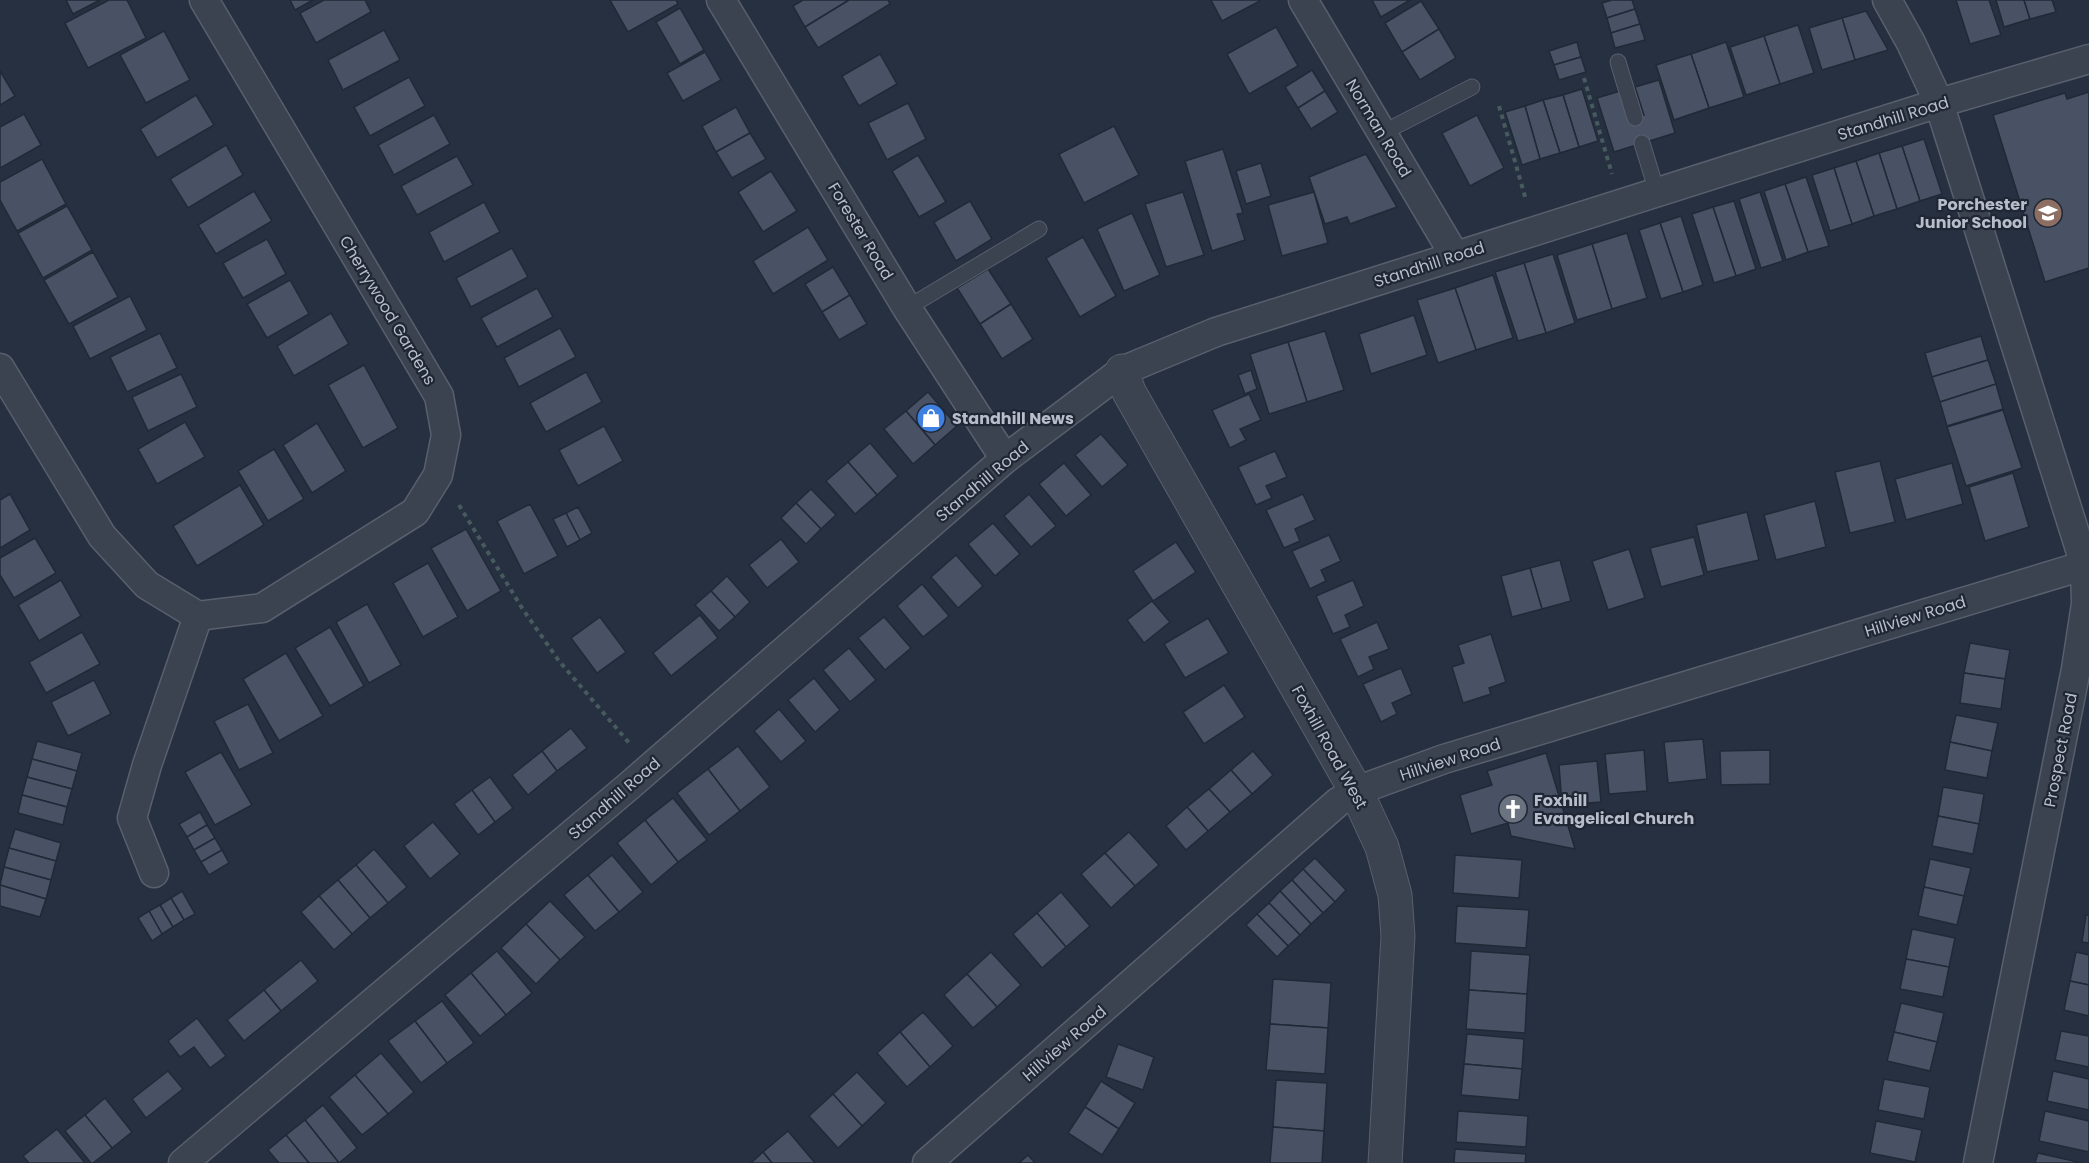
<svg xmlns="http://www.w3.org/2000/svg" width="2089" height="1163" font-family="Poppins,sans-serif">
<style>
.building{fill:#485264;stroke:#212937;stroke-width:1.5}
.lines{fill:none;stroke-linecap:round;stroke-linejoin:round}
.service-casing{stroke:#58606d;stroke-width:17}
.minor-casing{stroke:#58606d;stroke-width:31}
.tertiary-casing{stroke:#58606d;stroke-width:35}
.path{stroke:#475a5e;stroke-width:4;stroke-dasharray:4.5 4.5;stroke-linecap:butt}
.service{stroke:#3b4250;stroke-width:15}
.minor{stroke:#3b4250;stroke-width:28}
.tertiary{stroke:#3b4250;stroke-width:33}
.labels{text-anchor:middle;stroke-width:4.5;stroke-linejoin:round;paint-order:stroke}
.street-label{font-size:16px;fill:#b7bdca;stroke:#1f2735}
.poi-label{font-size:16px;font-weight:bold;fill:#b7bdca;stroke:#1f2735;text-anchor:start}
</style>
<rect width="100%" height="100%" fill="#263040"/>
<g class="building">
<path d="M66,0H100L73,14Z"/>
<path d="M109,0H127L146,38L88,68L65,23Z"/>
<path d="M290,0H313L295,10Z"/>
<path d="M324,0H365L371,12L316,43L300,13Z"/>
<path d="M610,0H676L678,4L628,32Z"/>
<path d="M803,0H849L805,27L793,6Z"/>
<path d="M849,0H888L890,4L818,48L805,27Z"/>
<path d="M1211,0H1260V1L1222,21Z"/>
<path d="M1372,0H1410L1381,17Z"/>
<path d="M1612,0H1632L1635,9L1607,18L1602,3Z"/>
<path d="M1956,0H1989L2001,35L1970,44Z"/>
<path d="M1996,0H2024L2030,19L2004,27Z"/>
<path d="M2024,0H2052L2056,12L2030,19Z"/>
<path d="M1421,1L1439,29L1402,52L1385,23Z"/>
<path d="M680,8L704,50L680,64L656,22Z"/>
<path d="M1635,9L1640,24L1611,33L1607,18Z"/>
<path d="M1866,11L1888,50L1855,60L1842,18Z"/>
<path d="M1842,18L1855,60L1822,70L1809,28Z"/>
<path d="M1640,24L1645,40L1615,48L1611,33Z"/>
<path d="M1798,25L1814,73L1780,84L1764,36Z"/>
<path d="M1276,27L1298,66L1249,94L1227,54Z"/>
<path d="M1439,29L1456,58L1420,80L1402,52Z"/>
<path d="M384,30L400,60L343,90L328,60Z"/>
<path d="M164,31L190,80L146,103L120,55Z"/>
<path d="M1764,36L1780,84L1746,95L1730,47Z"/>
<path d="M1577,42L1581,57L1554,65L1549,51Z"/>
<path d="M1726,42L1744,97L1709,108L1691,54Z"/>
<path d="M705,52L721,80L683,101L667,73Z"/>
<path d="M880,54L897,84L859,106L842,76Z"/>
<path d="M1691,54L1709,108L1674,120L1656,65Z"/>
<path d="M1581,57L1586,72L1559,80L1554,65Z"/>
<path d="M1312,70L1325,91L1298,108L1285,87Z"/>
<path d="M0,71L15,96L0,105Z"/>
<path d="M409,77L425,106L370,136L354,107Z"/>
<path d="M1659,80L1675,133L1614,152L1597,98L1620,91L1629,120L1644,115L1635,87Z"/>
<path d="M1582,89L1598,141L1579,147L1563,95Z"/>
<path d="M1325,91L1338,112L1311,129L1298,108Z"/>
<path d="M2089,92V268L2045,282L1993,115L2065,93L2067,99Z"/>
<path d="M196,95L214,125L157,158L140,129Z"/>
<path d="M1563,95L1579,147L1560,153L1543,100Z"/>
<path d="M1543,100L1560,153L1540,159L1525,106Z"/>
<path d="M908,103L926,139L887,160L868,123Z"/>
<path d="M1525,106L1540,159L1522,165L1505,112Z"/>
<path d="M736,107L750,133L716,152L702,126Z"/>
<path d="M24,114L41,145L0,168V127Z"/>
<path d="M434,115L450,144L394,175L378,145Z"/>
<path d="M1477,115L1504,168L1470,186L1442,133Z"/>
<path d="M1114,126L1139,175L1084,203L1059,154Z"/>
<path d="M750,133L766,159L732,178L716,152Z"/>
<path d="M1924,139L1942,194L1920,201L1902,146Z"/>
<path d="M226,145L243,175L188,208L170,179Z"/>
<path d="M1902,146L1920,201L1897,209L1879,153Z"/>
<path d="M1223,149L1243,213L1237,214L1245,240L1212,251L1185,161Z"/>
<path d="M1879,153L1897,209L1874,216L1856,161Z"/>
<path d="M1366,154L1397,207L1350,224L1347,217L1325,224L1309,177Z"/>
<path d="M918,155L946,202L919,217L892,171Z"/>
<path d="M457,156L473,185L417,215L401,186Z"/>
<path d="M42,159L66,204L17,231L0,200V182Z"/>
<path d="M1856,161L1874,216L1852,224L1834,168Z"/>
<path d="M1261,163L1271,196L1246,204L1236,171Z"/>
<path d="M1834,168L1852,224L1830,231L1812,175Z"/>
<path d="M771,171L797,211L763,232L738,192Z"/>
<path d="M1806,177L1829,246L1808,252L1785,184Z"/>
<path d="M1785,184L1808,252L1786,260L1764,191Z"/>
<path d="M254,191L272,221L216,254L198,225Z"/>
<path d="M1183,192L1204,255L1166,267L1145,204Z"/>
<path d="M1314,192L1328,243L1282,256L1268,205Z"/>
<path d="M1760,192L1783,261L1761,268L1739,199Z"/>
<path d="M970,201L992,239L956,261L934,222Z"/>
<path d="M1734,201L1756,269L1736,276L1713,207Z"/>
<path d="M484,202L500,232L444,262L429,232Z"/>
<path d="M67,206L92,250L43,278L18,233Z"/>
<path d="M1713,207L1736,276L1714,283L1692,214Z"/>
<path d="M1132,213L1160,275L1124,291L1097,229Z"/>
<path d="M1681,216L1703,285L1683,292L1660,223Z"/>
<path d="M1660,223L1683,292L1661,299L1639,230Z"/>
<path d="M808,227L828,260L773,294L753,261Z"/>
<path d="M1627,233L1647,298L1612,309L1592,244Z"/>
<path d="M1083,237L1116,296L1080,317L1046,258Z"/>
<path d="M267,239L286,274L243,298L223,263Z"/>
<path d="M1592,244L1612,309L1577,320L1557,255Z"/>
<path d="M512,248L528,277L471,307L456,278Z"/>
<path d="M93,252L118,297L69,324L44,280Z"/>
<path d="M1553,254L1575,323L1546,333L1524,263Z"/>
<path d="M1524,263L1546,333L1518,341L1495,272Z"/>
<path d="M833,267L850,295L822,312L805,284Z"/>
<path d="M988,269L1011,304L980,324L957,288Z"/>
<path d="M1493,275L1513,338L1476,350L1455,288Z"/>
<path d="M290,280L309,314L267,338L247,304Z"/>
<path d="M537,288L553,317L497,347L481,318Z"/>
<path d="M1455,288L1476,350L1438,363L1417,300Z"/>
<path d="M850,295L867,324L839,340L822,312Z"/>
<path d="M130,296L147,330L90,359L73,326Z"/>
<path d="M1011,304L1033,339L1002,359L980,324Z"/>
<path d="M331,313L349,344L294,376L277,346Z"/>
<path d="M1414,315L1427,355L1371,374L1359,334Z"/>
<path d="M560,328L576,357L519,387L504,358Z"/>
<path d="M1325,331L1344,390L1307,402L1288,342Z"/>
<path d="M160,333L177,368L127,392L110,357Z"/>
<path d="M1981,336L1988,360L1932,377L1925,353Z"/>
<path d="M1288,342L1307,402L1269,414L1250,354Z"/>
<path d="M1988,360L1996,384L1940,402L1932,377Z"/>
<path d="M364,365L398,428L363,448L328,385Z"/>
<path d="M1251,370L1257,389L1245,394L1238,375Z"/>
<path d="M586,372L602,402L546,432L530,403Z"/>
<path d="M181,374L197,407L148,431L132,397Z"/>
<path d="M1996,384L2003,409L1947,426L1940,402Z"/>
<path d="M928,392L957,426L935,445L906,411Z"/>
<path d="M1249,394L1261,420L1240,429L1246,440L1230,448L1212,410Z"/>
<path d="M2003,410L2022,468L1966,486L1947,427Z"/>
<path d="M906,411L935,445L913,464L884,429Z"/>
<path d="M185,422L205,457L157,484L138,449Z"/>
<path d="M317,423L346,471L312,493L283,445Z"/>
<path d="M604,426L623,461L578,486L559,450Z"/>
<path d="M1101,434L1128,465L1102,487L1075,455Z"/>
<path d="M870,443L898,476L877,495L848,462Z"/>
<path d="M274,449L304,499L268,521L238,471Z"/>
<path d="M1275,451L1287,477L1266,486L1272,498L1256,505L1238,467Z"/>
<path d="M1880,461L1895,522L1850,533L1835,472Z"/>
<path d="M848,462L877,495L855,514L826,481Z"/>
<path d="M1064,463L1091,495L1066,516L1039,484Z"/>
<path d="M1952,463L1963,504L1906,520L1895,479Z"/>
<path d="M2013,473L2029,527L1985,541L1969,487Z"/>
<path d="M240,485L264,525L197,566L173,526Z"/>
<path d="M811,489L836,515L821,529L796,503Z"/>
<path d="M10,494L30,530L0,548V500Z"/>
<path d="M1029,494L1056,526L1031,547L1004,516Z"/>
<path d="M1303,494L1315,520L1295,529L1300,541L1284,548L1266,510Z"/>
<path d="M1815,501L1826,547L1776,560L1764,515Z"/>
<path d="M796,503L821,529L806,544L781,518Z"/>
<path d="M530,504L558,556L524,574L497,521Z"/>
<path d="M578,507L592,533L580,540L566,513Z"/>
<path d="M1747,512L1759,560L1707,572L1696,525Z"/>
<path d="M566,513L580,540L567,547L553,519Z"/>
<path d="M993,523L1020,554L995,576L968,544Z"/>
<path d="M466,529L501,591L467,611L431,548Z"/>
<path d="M1329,535L1341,561L1321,570L1326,581L1310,589L1292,551Z"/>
<path d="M1694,537L1704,575L1661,587L1650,548Z"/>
<path d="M35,538L56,573L14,598L0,575V558Z"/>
<path d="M781,539L799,562L767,588L749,565Z"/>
<path d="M1176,542L1196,572L1153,601L1133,571Z"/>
<path d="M1629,549L1645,598L1608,610L1592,561Z"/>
<path d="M956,555L983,586L958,608L931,577Z"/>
<path d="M1560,560L1571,601L1542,609L1530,568Z"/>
<path d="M428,563L458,617L423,637L393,583Z"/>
<path d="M1530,568L1542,609L1512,617L1501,576Z"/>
<path d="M727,576L750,602L735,617L711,591Z"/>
<path d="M61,580L81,616L39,641L18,605Z"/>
<path d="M1353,580L1364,606L1345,615L1350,627L1333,634L1316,596Z"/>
<path d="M922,584L949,616L923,637L897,606Z"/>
<path d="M711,591L735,617L719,631L695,605Z"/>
<path d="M1152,601L1170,622L1144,643L1127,620Z"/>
<path d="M367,604L401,665L369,683L336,622Z"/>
<path d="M700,615L718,638L671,676L653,653Z"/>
<path d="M600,617L626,652L597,673L571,638Z"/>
<path d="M884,617L911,648L885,670L858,638Z"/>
<path d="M1208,618L1229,653L1185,678L1164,644Z"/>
<path d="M1377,622L1389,649L1369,657L1374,669L1358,677L1340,639Z"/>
<path d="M330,627L364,686L330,706L295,648Z"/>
<path d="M82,632L100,664L46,693L29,662Z"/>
<path d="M1491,634L1506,682L1489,688L1491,694L1463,703L1452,667L1464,663L1458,645Z"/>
<path d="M1970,643L2010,650L2005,679L1964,673Z"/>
<path d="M849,648L876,680L850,702L823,670Z"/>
<path d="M286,653L323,716L279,741L243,679Z"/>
<path d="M1401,668L1412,694L1392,703L1397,714L1381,722L1363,684Z"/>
<path d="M1964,673L2005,679L2001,709L1960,703Z"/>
<path d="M814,678L840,710L815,732L788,700Z"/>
<path d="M94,680L111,714L68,736L51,702Z"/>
<path d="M1224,685L1245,717L1204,744L1183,712Z"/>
<path d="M248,704L273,753L239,770L214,721Z"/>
<path d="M779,709L806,741L781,762L754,731Z"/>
<path d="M1956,715L1998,723L1992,751L1950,742Z"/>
<path d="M571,728L587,748L557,771L542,751Z"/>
<path d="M1703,739L1707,779L1668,783L1664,742Z"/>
<path d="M37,741L82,753L77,771L32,759Z"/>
<path d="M1950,742L1992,751L1987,778L1945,770Z"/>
<path d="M738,746L770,787L740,811L708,769Z"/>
<path d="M1644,750L1647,791L1609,794L1605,754Z"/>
<path d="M1770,750V784L1721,785L1720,751Z"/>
<path d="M542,751L557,771L528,795L512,775Z"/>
<path d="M1253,751L1273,775L1252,794L1231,770Z"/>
<path d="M221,752L252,805L215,825L185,772Z"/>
<path d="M1546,753L1575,849L1511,836L1508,823L1471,834L1460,795L1492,785L1487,771Z"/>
<path d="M32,759L77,771L72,789L27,777Z"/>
<path d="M1597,761L1601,802L1562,805L1559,765Z"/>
<path d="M708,769L740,811L709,835L677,793Z"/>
<path d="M1231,770L1252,794L1230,812L1209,789Z"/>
<path d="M27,777L72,789L67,807L22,795Z"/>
<path d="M490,777L513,808L495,822L472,790Z"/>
<path d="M1943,787L1984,794L1979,824L1938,816Z"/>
<path d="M1209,789L1230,812L1208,831L1187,807Z"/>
<path d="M472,790L495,822L478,835L454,804Z"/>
<path d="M22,795L67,807L63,825L18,813Z"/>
<path d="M673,798L707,840L678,862L645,820Z"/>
<path d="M1187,807L1208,831L1186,850L1166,826Z"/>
<path d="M200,812L207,825L187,837L179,824Z"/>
<path d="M1938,816L1979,824L1973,854L1932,846Z"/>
<path d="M645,820L678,862L651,885L617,843Z"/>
<path d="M433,822L460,854L430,879L404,846Z"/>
<path d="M207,825L215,838L194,850L187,837Z"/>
<path d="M15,829L61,843L56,861L9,848Z"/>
<path d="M1129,832L1159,865L1135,886L1105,853Z"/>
<path d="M215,838L222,850L201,862L194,850Z"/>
<path d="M9,848L56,861L51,880L4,867Z"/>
<path d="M374,849L407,887L388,903L356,865Z"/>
<path d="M222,850L229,863L209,875L201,862Z"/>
<path d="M1105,853L1135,886L1111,908L1081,874Z"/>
<path d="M612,855L643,892L619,912L588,875Z"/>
<path d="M1455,855L1522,860L1519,898L1453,893Z"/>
<path d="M1315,858L1346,890L1335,902L1303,869Z"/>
<path d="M1930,859L1971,868L1964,896L1924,887Z"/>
<path d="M356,865L388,903L370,918L338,880Z"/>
<path d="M4,867L51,880L46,899L0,885Z"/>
<path d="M1303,869L1335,902L1323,913L1292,880Z"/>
<path d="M588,875L619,912L595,931L564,895Z"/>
<path d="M338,880L370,918L352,934L319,896Z"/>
<path d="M1292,880L1323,913L1311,924L1280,891Z"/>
<path d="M0,885L46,899L40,917L0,906Z"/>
<path d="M1924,887L1964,896L1957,925L1918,916Z"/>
<path d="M182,891L195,914L184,920L171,898Z"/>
<path d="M1280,891L1311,924L1300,935L1269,903Z"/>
<path d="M1061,892L1090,926L1066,947L1037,913Z"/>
<path d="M319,896L352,934L334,950L301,912Z"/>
<path d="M171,898L184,920L173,927L160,905Z"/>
<path d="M550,901L585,937L560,960L526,924Z"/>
<path d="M1269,903L1300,935L1288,946L1257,914Z"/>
<path d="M160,905L173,927L162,934L149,911Z"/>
<path d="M1457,906L1529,910L1526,948L1455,943Z"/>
<path d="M149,911L162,934L152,941L138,918Z"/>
<path d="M1037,913L1066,947L1042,968L1013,934Z"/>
<path d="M1257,914L1288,946L1277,957L1246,925Z"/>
<path d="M2086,915H2089V943L2082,942Z"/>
<path d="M526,924L560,960L536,984L501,948Z"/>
<path d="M1912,929L1955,938L1949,967L1906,959Z"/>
<path d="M497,951L532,993L506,1015L471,973Z"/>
<path d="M1471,951L1530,955L1527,994L1469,990Z"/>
<path d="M991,952L1021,985L997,1007L967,974Z"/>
<path d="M2076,952L2089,955V985L2070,981Z"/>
<path d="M1906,959L1949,967L1943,997L1900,989Z"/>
<path d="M301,960L318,981L281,1011L264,990Z"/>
<path d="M471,973L506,1015L480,1036L445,995Z"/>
<path d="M967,974L997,1007L973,1028L944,995Z"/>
<path d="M1273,979L1331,983L1328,1028L1270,1024Z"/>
<path d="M2070,981L2089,985V1016L2064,1010Z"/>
<path d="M264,990L281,1011L244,1041L227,1020Z"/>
<path d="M1469,990L1527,994L1525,1033L1466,1029Z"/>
<path d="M442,1001L474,1043L447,1063L415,1021Z"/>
<path d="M1901,1003L1944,1013L1937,1042L1894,1032Z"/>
<path d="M923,1012L953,1046L930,1067L900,1032Z"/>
<path d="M197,1018L226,1056L210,1068L194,1047L180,1057L168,1041Z"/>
<path d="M415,1021L447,1063L421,1083L388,1041Z"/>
<path d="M1270,1024L1328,1028L1325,1074L1266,1070Z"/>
<path d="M2061,1031L2089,1036V1067L2055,1060Z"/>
<path d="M900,1032L930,1067L907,1087L877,1053Z"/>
<path d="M1894,1032L1937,1042L1930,1071L1887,1061Z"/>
<path d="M1467,1034L1524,1039L1522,1069L1464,1064Z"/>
<path d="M1118,1044L1154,1057L1143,1090L1106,1077Z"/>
<path d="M381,1053L414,1092L388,1114L355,1075Z"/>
<path d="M1464,1064L1522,1069L1519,1100L1461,1095Z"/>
<path d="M168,1071L183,1089L146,1118L132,1099Z"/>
<path d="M2053,1071L2089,1079V1110L2047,1101Z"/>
<path d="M857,1072L886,1103L862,1126L833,1094Z"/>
<path d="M355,1075L388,1114L362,1135L329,1097Z"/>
<path d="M1884,1079L1930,1087L1924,1119L1878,1110Z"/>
<path d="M1276,1080L1327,1083L1324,1131L1273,1127Z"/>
<path d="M1101,1081L1135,1103L1119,1129L1085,1107Z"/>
<path d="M833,1094L862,1126L838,1148L809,1116Z"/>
<path d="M105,1098L132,1132L112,1148L85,1115Z"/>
<path d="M323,1105L357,1148L339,1163L305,1120Z"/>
<path d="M1085,1107L1119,1129L1102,1155L1068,1133Z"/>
<path d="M1458,1111L1528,1116L1526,1147L1456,1142Z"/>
<path d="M2045,1111L2089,1121V1152L2039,1141Z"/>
<path d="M85,1115L112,1148L93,1163H91L65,1131Z"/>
<path d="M305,1120L339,1163H309L286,1135Z"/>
<path d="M1876,1121L1922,1130L1915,1162L1870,1153Z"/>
<path d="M1273,1127L1324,1131L1322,1163H1270Z"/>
<path d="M57,1129L85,1163H29L23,1156Z"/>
<path d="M788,1131L815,1163H772L763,1152Z"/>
<path d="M286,1135L309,1163H279L268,1150Z"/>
<path d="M1455,1149L1526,1154L1525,1163H1454Z"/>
<path d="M763,1152L772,1163H751Z"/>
<path d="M2038,1153L2082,1163H2035Z"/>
<path d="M1028,1155L1035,1163H1019Z"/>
</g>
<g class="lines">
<g class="service-casing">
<g id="service">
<path d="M1618,62L1635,118"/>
<path d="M1382,133L1472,87"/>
<path d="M1642,143L1657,192"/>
<path d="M907,308L1039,229"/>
</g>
</g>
<g class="minor-casing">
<g id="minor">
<path d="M721,0L907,308L1005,459"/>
<path d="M1303,0L1455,256"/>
<path d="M1887,0L1911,43L1939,103L2085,565L2086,604L2076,669L1978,1163"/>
<path d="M0,368L102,536L147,585L198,616L262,608L415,512L438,475L446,435L439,396L204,0"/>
<path d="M154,873L132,818L147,765L198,616"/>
<path d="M183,1163L629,786L1005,459L1122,371L1216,332L1939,103L2089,59"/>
<path d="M927,1163L1338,802L1356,791L1444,759L2089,564"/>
</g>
</g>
<g class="tertiary-casing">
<path id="tertiary" d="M1122,371L1129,392L1356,791L1382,847L1395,895L1398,936L1385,1163"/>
</g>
<g class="path">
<path d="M1584,78L1612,174"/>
<path d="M1499,106L1526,200"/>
<path d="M459,505L522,608L559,661L630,744"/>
</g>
<use href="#service" class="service"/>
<use href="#minor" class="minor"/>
<use href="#tertiary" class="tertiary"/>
</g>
<defs>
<g id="school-disc" transform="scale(1.5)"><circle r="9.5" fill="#8d6e63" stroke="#1f2735"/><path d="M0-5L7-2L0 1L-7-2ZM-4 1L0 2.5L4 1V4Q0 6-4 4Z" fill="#fff"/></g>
<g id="shop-disc" transform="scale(1.5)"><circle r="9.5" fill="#3f7fe0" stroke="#1f2735"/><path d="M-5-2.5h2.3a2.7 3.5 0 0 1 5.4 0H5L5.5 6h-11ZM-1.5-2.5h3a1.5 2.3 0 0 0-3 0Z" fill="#fff"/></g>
<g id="church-disc" transform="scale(1.5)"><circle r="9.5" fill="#6b7280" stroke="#1f2735"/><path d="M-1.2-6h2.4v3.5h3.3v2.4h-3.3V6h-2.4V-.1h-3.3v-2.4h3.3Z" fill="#fff"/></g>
</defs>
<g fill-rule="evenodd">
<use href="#school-disc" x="2048" y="213"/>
<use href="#shop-disc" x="931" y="418"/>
<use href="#church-disc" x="1513" y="809"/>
</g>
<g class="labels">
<g class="street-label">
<text transform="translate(1893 118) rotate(-17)" y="6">Standhill Road</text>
<text transform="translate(1379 128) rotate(59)" y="6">Norman Road</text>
<text transform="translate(861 231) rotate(59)" y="6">Forester Road</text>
<text transform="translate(1429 264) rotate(-18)" y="6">Standhill Road</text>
<text transform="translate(388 310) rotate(59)" y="6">Cherrywood Gardens</text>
<text transform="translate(982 481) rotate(-40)" y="6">Standhill Road</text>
<text transform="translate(1915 616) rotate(-17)" y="6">Hillview Road</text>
<text transform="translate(1330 747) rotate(61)" y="6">Foxhill Road West</text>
<text transform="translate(2060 750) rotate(-79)" y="6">Prospect Road</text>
<text transform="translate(1450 759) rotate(-18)" y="6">Hillview Road</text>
<text transform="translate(614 798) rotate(-41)" y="6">Standhill Road</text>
<text transform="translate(1064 1043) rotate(-41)" y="6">Hillview Road</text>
</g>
<g class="poi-label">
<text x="2027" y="210" text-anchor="end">Porchester<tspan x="2027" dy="18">Junior School</tspan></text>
<text x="952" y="424">Standhill News</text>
<text x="1534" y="806">Foxhill<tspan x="1534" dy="18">Evangelical Church</tspan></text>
</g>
</g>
</svg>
